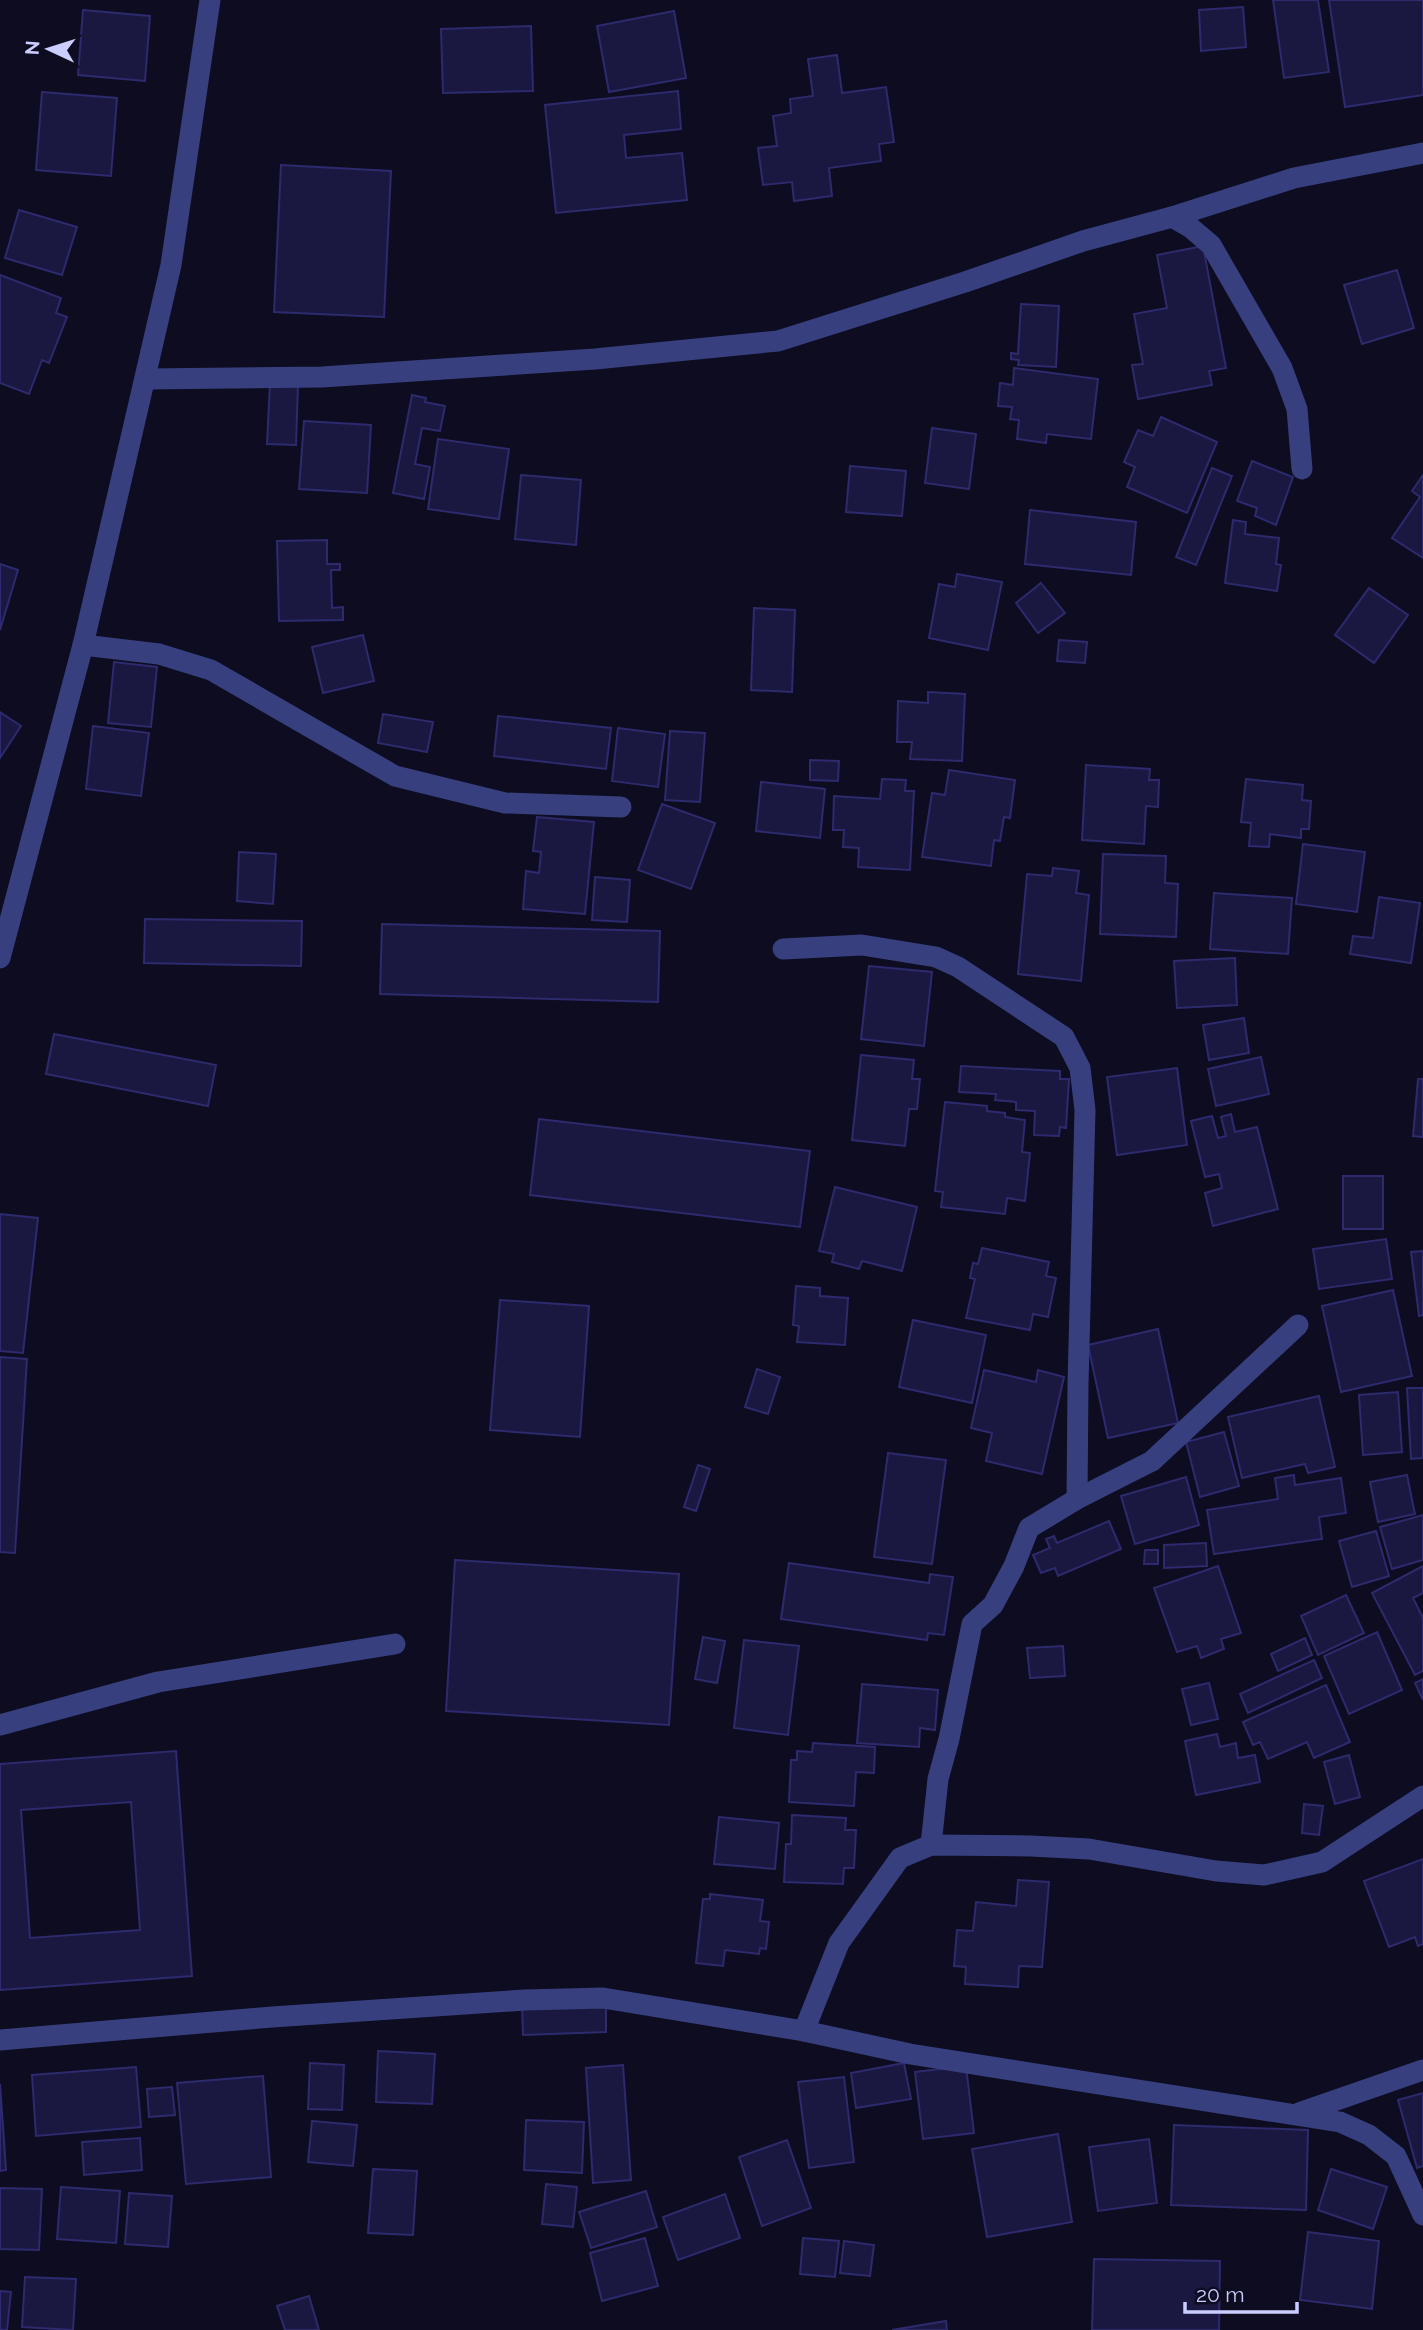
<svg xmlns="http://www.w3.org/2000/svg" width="1423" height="2330" font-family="Raleway,sans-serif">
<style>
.building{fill:#1a1841;stroke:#2d2a6d;stroke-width:2;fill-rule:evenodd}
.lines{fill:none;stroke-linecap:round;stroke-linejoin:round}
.minor{stroke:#373f7f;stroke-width:21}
</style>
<rect width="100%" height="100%" fill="#0d0c20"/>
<g class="building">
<path d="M1273,0H1318L1329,72L1284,78Z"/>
<path d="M1329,0H1423V95L1345,107Z"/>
<path d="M1243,7L1246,47L1201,51L1199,10Z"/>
<path d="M83,10L150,16L145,81L78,75Z"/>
<path d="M674,11L686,78L609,92L597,26Z"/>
<path d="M531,26L533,91L443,93L441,29Z"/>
<path d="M837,55L842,93L886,87L894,142L879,144L881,161L829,168L832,196L794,201L792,182L763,185L758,148L777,146L773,116L791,113L790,99L813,96L808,59Z"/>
<path d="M678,91L681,129L624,135L626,158L682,153L687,200L556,213L545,105Z"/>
<path d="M42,92L117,98L111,176L36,170Z"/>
<path d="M281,165L391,171L384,317L274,312Z"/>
<path d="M19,210L77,227L62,275L5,258Z"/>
<path d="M1203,246L1226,368L1209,371L1212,385L1138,399L1132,365L1143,364L1134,314L1167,308L1157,255Z"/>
<path d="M1397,270L1414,328L1362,344L1344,285Z"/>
<path d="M0,275L61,298L56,313L67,317L49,363L42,360L29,394L0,383Z"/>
<path d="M1021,304L1059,306L1056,367L1018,365L1019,360L1011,359V353L1018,354Z"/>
<path d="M1014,368L1098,379L1091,439L1047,434L1046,443L1017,439L1019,420L1010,419L1012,407L998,406L1000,383L1013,385Z"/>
<path d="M270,383L298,384L296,445L267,444Z"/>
<path d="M412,395L426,398L425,402L445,406L440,431L422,428L415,464L430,467L424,499L393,493Z"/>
<path d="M1161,417L1217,442L1187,513L1127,487L1135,467L1124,462L1138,430L1153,436Z"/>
<path d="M304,421L371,425L367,493L299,489Z"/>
<path d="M932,428L976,434L969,489L925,483Z"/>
<path d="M438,439L509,449L499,519L428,509Z"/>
<path d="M1252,461L1293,477L1276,525L1255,516L1257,508L1237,501Z"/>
<path d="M850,466L906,471L902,516L846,512Z"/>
<path d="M1212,468L1232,476L1196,565L1176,557Z"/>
<path d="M521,475L581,480L576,545L515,539Z"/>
<path d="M1423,475V558L1392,538L1420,497L1412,491Z"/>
<path d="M1030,510L1136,522L1131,575L1025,564Z"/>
<path d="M1233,520L1246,522L1245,534L1279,538L1276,564L1281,565L1277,591L1225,583Z"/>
<path d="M327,540V564H340V570H331L332,608L343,607V620L279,621L277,541Z"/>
<path d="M0,564L18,570L0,630Z"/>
<path d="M957,574L1002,582L988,650L929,638L939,584L955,587Z"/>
<path d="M1041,583L1065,613L1038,633L1016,603Z"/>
<path d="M1369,588L1408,615L1374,663L1335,635Z"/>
<path d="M754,608L795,610L792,692L751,690Z"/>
<path d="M363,635L374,681L323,693L312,647Z"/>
<path d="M1059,640L1087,642L1085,663L1057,661Z"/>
<path d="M114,662L157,667L151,727L108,723Z"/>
<path d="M928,692L965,694L962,761L910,759L912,742H897L898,701L928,703Z"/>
<path d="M0,712L21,726L0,758Z"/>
<path d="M383,714L433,722L427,752L378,743Z"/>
<path d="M498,716L611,728L606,769L494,756Z"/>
<path d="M93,726L149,733L141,796L86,789Z"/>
<path d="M618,728L665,734L658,787L612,781Z"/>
<path d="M670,731L705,733L700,802L665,800Z"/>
<path d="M810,760L839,761L838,781L810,780Z"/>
<path d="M1086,765L1150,769L1149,780H1159L1158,807L1146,806L1144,844L1082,840Z"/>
<path d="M949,770L1015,780L1010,818L1004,817L1000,841L994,840L991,866L922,857L932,793L945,795Z"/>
<path d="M882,779L906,780L905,791H914L910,870L858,867L859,848L843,847L844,830H833L834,796L880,799Z"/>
<path d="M1246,779L1303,785L1302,800L1311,801L1309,829H1301V838L1270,834L1269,847L1249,846L1251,823L1241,822Z"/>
<path d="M761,782L825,789L820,838L756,831Z"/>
<path d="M662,804L715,823L691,889L638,870Z"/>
<path d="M537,817L594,822L585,914L523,909L526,871L539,873L541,852L533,851Z"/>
<path d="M1303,844L1365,852L1357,912L1296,904Z"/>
<path d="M239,852L276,854L273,904L237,901Z"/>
<path d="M1103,854L1166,856L1165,883L1178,884L1176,937L1100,934Z"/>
<path d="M1053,868L1079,871L1076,893L1089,895L1081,981L1018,974L1027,874L1052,876Z"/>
<path d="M595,877L630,880L627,922L592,920Z"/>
<path d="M1214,893L1292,898L1288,954L1210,949Z"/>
<path d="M1379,897L1420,903L1411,963L1350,954L1353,936L1373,938Z"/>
<path d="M145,919L302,921L301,966L144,963Z"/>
<path d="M382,924L660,931L658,1002L380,994Z"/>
<path d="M1235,958L1237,1005L1177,1008L1174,961Z"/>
<path d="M869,966L932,972L924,1046L861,1039Z"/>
<path d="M1244,1018L1249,1053L1209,1060L1203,1025Z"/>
<path d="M54,1034L216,1065L208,1106L46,1074Z"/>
<path d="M861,1055L914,1060L912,1079H920L917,1109H909L905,1146L852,1140Z"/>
<path d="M1261,1057L1269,1094L1216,1106L1208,1069Z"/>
<path d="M961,1066L1060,1071V1079H1069L1066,1128L1060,1127L1059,1136L1034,1135L1035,1111L1016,1110V1102L995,1100L996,1094L959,1092Z"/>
<path d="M1177,1068L1187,1145L1117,1155L1107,1077Z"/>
<path d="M1418,1079H1423V1137L1413,1136Z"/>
<path d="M945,1102L987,1106V1111L1005,1113V1117L1025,1120L1022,1152L1030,1153L1025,1201L1007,1198L1005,1214L941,1207L943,1192L935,1191Z"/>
<path d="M1231,1114L1235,1132L1257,1127L1278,1209L1213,1226L1205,1193L1222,1188L1219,1174L1205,1177L1191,1121L1212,1116L1218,1138L1226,1136L1221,1117Z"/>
<path d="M539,1119L810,1151L800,1227L530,1195Z"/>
<rect x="1343" y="1176" width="40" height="53"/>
<path d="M835,1187L917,1207L902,1271L862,1261L859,1269L832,1262L834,1254L819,1251Z"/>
<path d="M0,1214L38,1218L23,1353L0,1351Z"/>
<path d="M1386,1239L1392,1279L1319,1289L1313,1249Z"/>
<path d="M982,1248L1049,1262L1046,1276L1056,1278L1048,1317L1033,1314L1030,1330L966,1318L975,1279L970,1278L973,1263L978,1264Z"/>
<path d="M1423,1251V1315L1419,1316L1411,1252Z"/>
<path d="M796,1286L820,1288V1296L848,1298L845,1345L797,1342L799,1326L793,1325Z"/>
<path d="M1393,1290L1412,1376L1341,1392L1322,1306Z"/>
<path d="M500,1300L589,1306L580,1437L490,1430Z"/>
<path d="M913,1320L986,1335L972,1403L899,1387Z"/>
<path d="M1158,1329L1178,1423L1108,1438L1088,1345Z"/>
<path d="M0,1357L27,1359L15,1553L0,1552Z"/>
<path d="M757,1369L780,1377L768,1414L745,1407Z"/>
<path d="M984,1370L1036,1382L1038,1370L1064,1377L1042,1474L986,1461L992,1433L971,1428Z"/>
<path d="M1407,1388H1423V1458L1411,1459Z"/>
<path d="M1398,1392L1402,1452L1363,1455L1359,1395Z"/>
<path d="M1319,1396L1335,1467L1308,1473L1305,1464L1242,1478L1228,1417Z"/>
<path d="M1224,1432L1239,1486L1200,1497L1186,1442Z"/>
<path d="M888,1453L946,1460L932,1564L874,1557Z"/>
<path d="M698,1465L710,1469L696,1511L684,1507Z"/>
<path d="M1294,1475L1295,1485L1341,1478L1346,1513L1319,1517L1322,1539L1214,1554L1207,1510L1278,1499L1275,1478Z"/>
<path d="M1407,1475L1415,1514L1378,1522L1370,1482Z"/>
<path d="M1186,1477L1199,1525L1135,1544L1121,1496Z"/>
<path d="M1423,1515V1560L1392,1569L1380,1527Z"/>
<path d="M1109,1521L1121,1549L1058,1576L1055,1568L1041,1573L1033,1555L1050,1548L1046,1539L1054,1536L1057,1543Z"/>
<path d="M1376,1531L1389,1576L1352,1587L1339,1541Z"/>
<path d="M1206,1543L1207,1566L1164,1568V1545Z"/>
<path d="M1145,1550H1158V1564H1144Z"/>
<path d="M455,1560L679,1574L669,1725L446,1711Z"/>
<path d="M789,1563L929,1583L930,1574L953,1577L944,1635L928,1633L927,1640L781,1619Z"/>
<path d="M1218,1566L1241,1633L1221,1639L1224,1649L1201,1658L1197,1646L1177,1652L1154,1588Z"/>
<path d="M1423,1566V1593L1413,1598L1423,1618V1671L1415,1675L1372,1593Z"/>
<path d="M1346,1595L1364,1633L1318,1655L1301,1616Z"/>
<path d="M1377,1632L1402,1690L1349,1714L1324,1656Z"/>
<path d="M703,1637L725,1641L717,1683L695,1679Z"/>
<path d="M1305,1638L1312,1655L1278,1671L1271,1654Z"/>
<path d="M744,1640L799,1646L788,1735L734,1728Z"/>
<path d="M1063,1646L1065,1676L1030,1678L1027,1648Z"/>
<path d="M1314,1660L1322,1678L1248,1713L1240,1694Z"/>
<path d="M1423,1679V1700L1415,1683Z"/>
<path d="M1209,1683L1218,1719L1191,1725L1182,1689Z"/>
<path d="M862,1684L938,1690L935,1730L920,1728L919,1747L857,1743Z"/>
<path d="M1326,1685L1350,1742L1314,1758L1307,1742L1268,1759L1260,1742L1253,1745L1243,1722Z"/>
<path d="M1217,1734L1220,1747L1236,1743L1238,1758L1255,1755L1260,1782L1196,1795L1185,1741Z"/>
<path d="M813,1743L875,1747L874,1773L856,1772L854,1806L789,1802L791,1760H797V1751L812,1752Z"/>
<path d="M176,1751L192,1976L0,1990V1764ZM131,1802L140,1930L30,1938L21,1810Z"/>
<path d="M1349,1755L1360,1797L1335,1804L1324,1762Z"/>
<path d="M1304,1804L1323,1806L1319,1835L1302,1833Z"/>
<path d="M792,1815L846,1818L845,1830H856L854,1868H844L843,1884L784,1882L786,1844H791Z"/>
<path d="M719,1817L779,1823L775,1869L714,1864Z"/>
<path d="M1423,1859V1944L1418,1946L1415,1937L1389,1947L1364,1881Z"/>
<path d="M1018,1880L1049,1882L1042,1967L1019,1966L1018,1987L965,1984L966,1967L954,1966L957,1930L973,1931L976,1902L1016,1906Z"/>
<path d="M710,1894L763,1900L760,1921L769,1922L766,1949L760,1948L759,1954L725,1950L723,1966L696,1963L703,1899H710Z"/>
<path d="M606,2003V2032L523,2035L522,2006Z"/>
<path d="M378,2051L435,2054L432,2104L376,2102Z"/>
<path d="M310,2063L344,2065L342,2110L308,2109Z"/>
<path d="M904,2063L911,2099L856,2108L851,2073Z"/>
<path d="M623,2065L631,2180L593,2183L586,2068Z"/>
<path d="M966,2066L974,2133L923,2139L915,2072Z"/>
<path d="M136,2067L141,2127L36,2136L32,2075Z"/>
<path d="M263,2076L271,2177L186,2184L177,2083Z"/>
<path d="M844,2077L854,2162L809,2168L798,2082Z"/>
<path d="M0,2084L6,2170L0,2171Z"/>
<path d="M172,2087L175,2115L149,2117L147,2089Z"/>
<path d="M1423,2093V2166L1417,2168L1398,2100Z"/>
<path d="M526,2120L584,2122L582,2173L524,2170Z"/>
<path d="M312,2121L357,2125L353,2166L308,2162Z"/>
<path d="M1174,2125L1308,2130L1306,2210L1171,2205Z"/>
<path d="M1058,2134L1072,2222L987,2237L972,2149Z"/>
<path d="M140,2138L142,2170L84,2175L82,2142Z"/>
<path d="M1149,2139L1157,2203L1098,2211L1089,2147Z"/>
<path d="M787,2140L811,2208L762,2226L739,2157Z"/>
<path d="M373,2169L417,2171L413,2235L368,2233Z"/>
<path d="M1331,2169L1387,2187L1373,2229L1318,2210Z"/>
<path d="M546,2184L577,2187L573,2227L542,2224Z"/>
<path d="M61,2187L120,2191L116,2243L57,2239Z"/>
<path d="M0,2188L42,2189L39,2250L0,2249Z"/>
<path d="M646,2191L657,2227L591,2248L579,2212Z"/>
<path d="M129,2193L172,2196L168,2247L125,2244Z"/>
<path d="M725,2194L740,2238L678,2260L663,2217Z"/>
<path d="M1308,2232L1379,2241L1372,2309L1300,2300Z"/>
<path d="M645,2238L658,2286L602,2301L590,2253Z"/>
<path d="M803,2238L839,2241L835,2277L800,2274Z"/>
<path d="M844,2241L874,2245L870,2276L840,2273Z"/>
<path d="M1094,2259L1220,2261L1219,2330H1092Z"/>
<path d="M25,2277L76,2279L73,2330L22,2327Z"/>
<path d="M0,2291L11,2292L7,2330H0Z"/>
<path d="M309,2296L319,2330H285L277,2306Z"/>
<path d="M946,2321L947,2330H892Z"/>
</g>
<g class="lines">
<g class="minor">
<path d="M1172,217L1191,228L1211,245L1282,368L1297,409L1302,469"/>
<path d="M145,379L322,377L595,359L778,341L965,282L1083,241L1172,217L1294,178L1423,153"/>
<path d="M83,645L159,654L211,670L395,776L505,803L621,807"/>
<path d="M783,949L862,945L936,957L958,967L1064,1037L1080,1068L1085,1110L1078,1384L1077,1499"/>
<path d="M0,958L83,645L171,265L210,0"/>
<path d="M0,1725L158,1682L395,1644"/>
<path d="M931,1845L938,1779L949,1739L972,1624L993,1605L1014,1566L1029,1528L1077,1499L1152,1461L1298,1325"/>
<path d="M804,2031L839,1943L900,1858L931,1845L1031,1846L1089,1849L1216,1871L1264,1875L1322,1862L1423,1796"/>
<path d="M0,2040L272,2017L525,2000L603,1998L804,2031L910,2054L1340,2122L1369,2135L1396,2156L1423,2215"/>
<path d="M1299,2113L1423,2070"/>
</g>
</g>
<g transform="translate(49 49) rotate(274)" stroke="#0d0c20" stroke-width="5" paint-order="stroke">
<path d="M0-5L12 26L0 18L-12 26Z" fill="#cbcdff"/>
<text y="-10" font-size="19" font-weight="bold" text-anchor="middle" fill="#cbcdff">N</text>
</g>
<path d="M1185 2302v10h112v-10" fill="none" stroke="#cbcdff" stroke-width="3.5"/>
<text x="1196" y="2302" font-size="21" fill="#cbcdff" stroke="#0d0c20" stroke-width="5" paint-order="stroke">20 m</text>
</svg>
